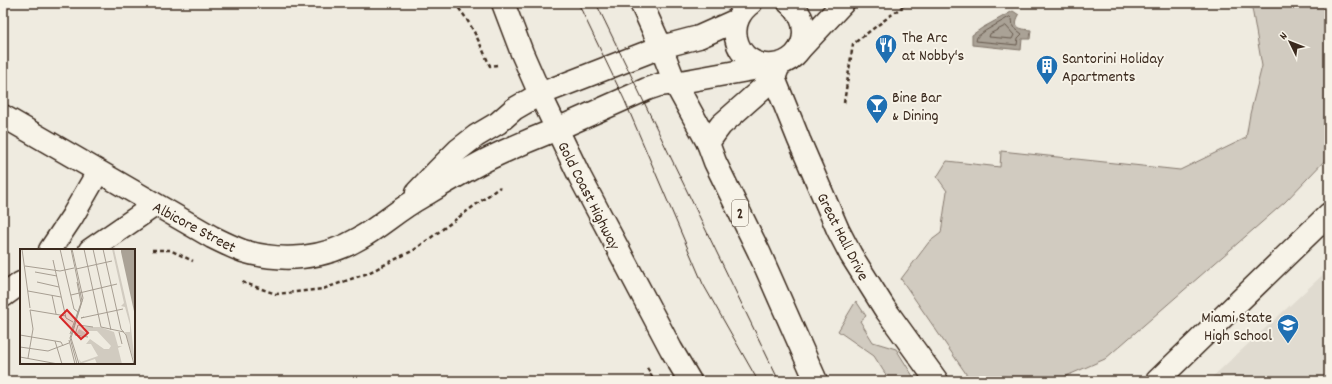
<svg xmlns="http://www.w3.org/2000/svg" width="1332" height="384" font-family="Dekko,sans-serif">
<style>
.built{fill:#e0dbd0}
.green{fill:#d1cbc0;stroke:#867a6f}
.water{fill:#aaa296;stroke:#7e7266}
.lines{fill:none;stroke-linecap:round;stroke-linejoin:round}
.shore{stroke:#675a4e;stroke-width:1}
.minor-casing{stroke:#3b2a1e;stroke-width:25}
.highway-casing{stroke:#3b2a1e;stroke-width:25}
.path{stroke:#3b2a1e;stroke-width:2.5;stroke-dasharray:4 3;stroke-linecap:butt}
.minor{stroke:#f7f3e8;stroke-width:22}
.highway{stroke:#f7f3e8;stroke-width:22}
.tram{stroke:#3b2a1e;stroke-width:1}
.labels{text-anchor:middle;stroke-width:4;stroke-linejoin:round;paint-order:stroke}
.shield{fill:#f7f3e8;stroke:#73665b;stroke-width:1}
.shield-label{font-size:15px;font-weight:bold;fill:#3b2a1e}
.poi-label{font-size:16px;fill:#3b2a1e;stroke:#f7f3e8;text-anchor:start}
.street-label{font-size:16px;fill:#3b2a1e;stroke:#f7f3e8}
.inset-road{fill:none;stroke:#a79e92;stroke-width:1}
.view{fill:#d62828;fill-opacity:0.15;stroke:#d62828;stroke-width:2}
.inset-edge{fill:none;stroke:#3b2a1e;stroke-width:2}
</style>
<rect width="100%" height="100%" fill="#efebe0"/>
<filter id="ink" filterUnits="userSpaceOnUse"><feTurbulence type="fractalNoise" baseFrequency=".025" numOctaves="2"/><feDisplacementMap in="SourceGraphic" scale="8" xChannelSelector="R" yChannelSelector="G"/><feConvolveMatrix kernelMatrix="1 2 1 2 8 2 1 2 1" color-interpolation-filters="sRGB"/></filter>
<g filter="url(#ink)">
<path class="built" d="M1329,269V381H1208L1285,310Z"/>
<g class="green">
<path d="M1231,3H1329V156L1285,202L1105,359L1055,381H971L901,279L929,242L941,233L947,191L937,177L947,161L1000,167L1001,151L1180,170L1246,138L1250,114L1262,66L1252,8L1231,5Z"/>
<path d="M856,301L866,316L860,321L873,342L896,349L916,381H890L874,356L838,331Z"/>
</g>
<path class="water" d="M1013,11L1019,15C1012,28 1020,29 1031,30L1030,39H1022L1021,50L972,45V35L982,28Z"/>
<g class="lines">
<g class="shore">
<path d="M1010,17L1012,19L1013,27L1022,34L1018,38L1017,45L976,41L977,37L985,31Z"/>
<path d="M1006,26L1014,35L1012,39L989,37L990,34Z"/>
</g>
<g class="minor-casing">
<g id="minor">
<path d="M751,3C740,11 733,24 736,38C744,78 804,72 804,32C804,20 799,11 789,3"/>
<path d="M661,47L699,37L737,20"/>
<path d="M799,50L843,3"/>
<path d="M774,78L799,140L838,230L851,255L885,309L937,381"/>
<path d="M675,83L769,66"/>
<path d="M3,116L212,237C222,242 232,247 243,251C282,263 325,259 360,238C381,226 399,209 421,197C443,184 466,170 490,158C511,148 534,138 557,129"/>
<path d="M708,143L715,133L721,125L774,78L779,65"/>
<path d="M417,192L437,171L458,150L476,136L498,123L514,109L540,94"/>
<path d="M50,250L72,217L98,172"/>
<path d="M90,250L155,205"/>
<path d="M3,296L21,283"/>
<path d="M1157,381L1329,214"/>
</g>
</g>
<g class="highway-casing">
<g id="highway">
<path d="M503,3L522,53L540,94L580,177L671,349L690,381"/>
<path d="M641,3L661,47L675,83L708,143L715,162L759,252L816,381"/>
<path d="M540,94L661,47"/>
<path d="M557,129L647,89L659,85L675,83"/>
</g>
</g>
<g class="path">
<path d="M454,3C471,21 480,44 490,66L497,65"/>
<path d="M844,103L853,44L907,3"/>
<path d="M152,250H170L193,261"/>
<path d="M242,282L276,294L323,289L368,273L414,250L500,187"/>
<path d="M647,368L653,378"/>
</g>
<use href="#minor" class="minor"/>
<use href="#highway" class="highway"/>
<g class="tram">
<path d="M578,3L624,99L703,284L758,381"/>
<path d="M596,3L779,381"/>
</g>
</g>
</g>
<defs>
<g id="restaurant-pin" transform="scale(1.15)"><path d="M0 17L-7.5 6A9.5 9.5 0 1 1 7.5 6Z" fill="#1f6fb2" stroke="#f7f3e8"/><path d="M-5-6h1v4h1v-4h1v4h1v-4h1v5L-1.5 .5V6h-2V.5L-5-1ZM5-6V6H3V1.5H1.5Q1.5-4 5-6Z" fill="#fff"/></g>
<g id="building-pin" transform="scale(1.15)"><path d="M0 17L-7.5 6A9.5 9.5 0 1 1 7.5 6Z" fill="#1f6fb2" stroke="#f7f3e8"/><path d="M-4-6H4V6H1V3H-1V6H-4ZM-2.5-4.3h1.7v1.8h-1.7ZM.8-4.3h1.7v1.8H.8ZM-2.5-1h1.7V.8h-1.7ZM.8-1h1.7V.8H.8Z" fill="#fff"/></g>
<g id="bar-pin" transform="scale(1.15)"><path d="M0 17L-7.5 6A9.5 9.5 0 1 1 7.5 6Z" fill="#1f6fb2" stroke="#f7f3e8"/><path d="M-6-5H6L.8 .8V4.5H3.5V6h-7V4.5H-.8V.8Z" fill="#fff"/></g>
<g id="school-pin" transform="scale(1.15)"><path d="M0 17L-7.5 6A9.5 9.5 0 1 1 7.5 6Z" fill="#1f6fb2" stroke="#f7f3e8"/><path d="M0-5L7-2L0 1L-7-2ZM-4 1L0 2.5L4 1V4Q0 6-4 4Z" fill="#fff"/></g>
</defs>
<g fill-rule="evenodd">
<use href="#restaurant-pin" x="886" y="45"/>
<use href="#building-pin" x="1047" y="66"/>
<use href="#bar-pin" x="877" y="105"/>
<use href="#school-pin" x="1288" y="325"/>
</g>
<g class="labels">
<rect class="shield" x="732" y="200" width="16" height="26" rx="3"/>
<g class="shield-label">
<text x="740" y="218">2</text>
</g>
<g class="poi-label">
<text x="902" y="42">The Arc<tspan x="902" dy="18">at Nobby's</tspan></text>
<text x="1062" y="63">Santorini Holiday<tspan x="1062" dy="18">Apartments</tspan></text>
<text x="892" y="102">Bine Bar<tspan x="892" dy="18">&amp; Dining</tspan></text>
<text x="1272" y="322" text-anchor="end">Miami State<tspan x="1272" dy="18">High School</tspan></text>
</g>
<g class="street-label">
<text transform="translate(590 195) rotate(63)" y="6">Gold Coast Highway</text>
<text transform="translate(195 226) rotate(28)" y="6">Albicore Street</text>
<text transform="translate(844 236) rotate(63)" y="6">Great Hall Drive</text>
</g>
</g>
<g transform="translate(20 249)">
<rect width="115" height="115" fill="#efebe0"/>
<path d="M92,0H94L110,70L115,115L105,83H110V76L105,58L101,57L104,54ZM65,78H80L94,83L98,97H102L98,99L102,115H77L75,110L60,115L59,110L61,113L78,107L71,95H66L70,90L84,100H89L91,97L77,82H69L67,87L56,85L59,80L66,84Z" fill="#d1cbc0"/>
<path d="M101,0H115V67L101,3Z" fill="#aaa296"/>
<path class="inset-road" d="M2,0L10,59M40,0L54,60L58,63M51,0L62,52L50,89L57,115M52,0L63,49L51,89L59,115M64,0L81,78L104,83M73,0L91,81M83,0L101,80M33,11L46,69L53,73M5,17L40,22L54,19M56,20L92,12M15,23L37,27M17,33L39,38M8,42L41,48M32,46L36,65M51,46L97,35M10,61L46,67M64,68L61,69L103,60M58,76L55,86L68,88M58,76L73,78M101,80L106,86L114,115M99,83L102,95M50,85L61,54L57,33M0,86L41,93L43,97M49,91L55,115M35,92L42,115M0,98L28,102L49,94M0,108L38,115M8,109L13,80L10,61"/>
<path class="view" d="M47,61L68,84L61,90L40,68Z"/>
<rect width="115" height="115" class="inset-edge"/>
</g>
<rect width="1332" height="384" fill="none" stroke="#f7f3e8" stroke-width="16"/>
<rect x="8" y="8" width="1316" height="368" fill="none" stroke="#3b2a1e" stroke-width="1.5" filter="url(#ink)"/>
<g transform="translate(1290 42) rotate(313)" stroke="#f7f3e8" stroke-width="3" paint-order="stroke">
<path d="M0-3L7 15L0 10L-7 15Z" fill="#3b2a1e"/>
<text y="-6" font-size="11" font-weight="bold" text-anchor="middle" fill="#3b2a1e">N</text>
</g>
</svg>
